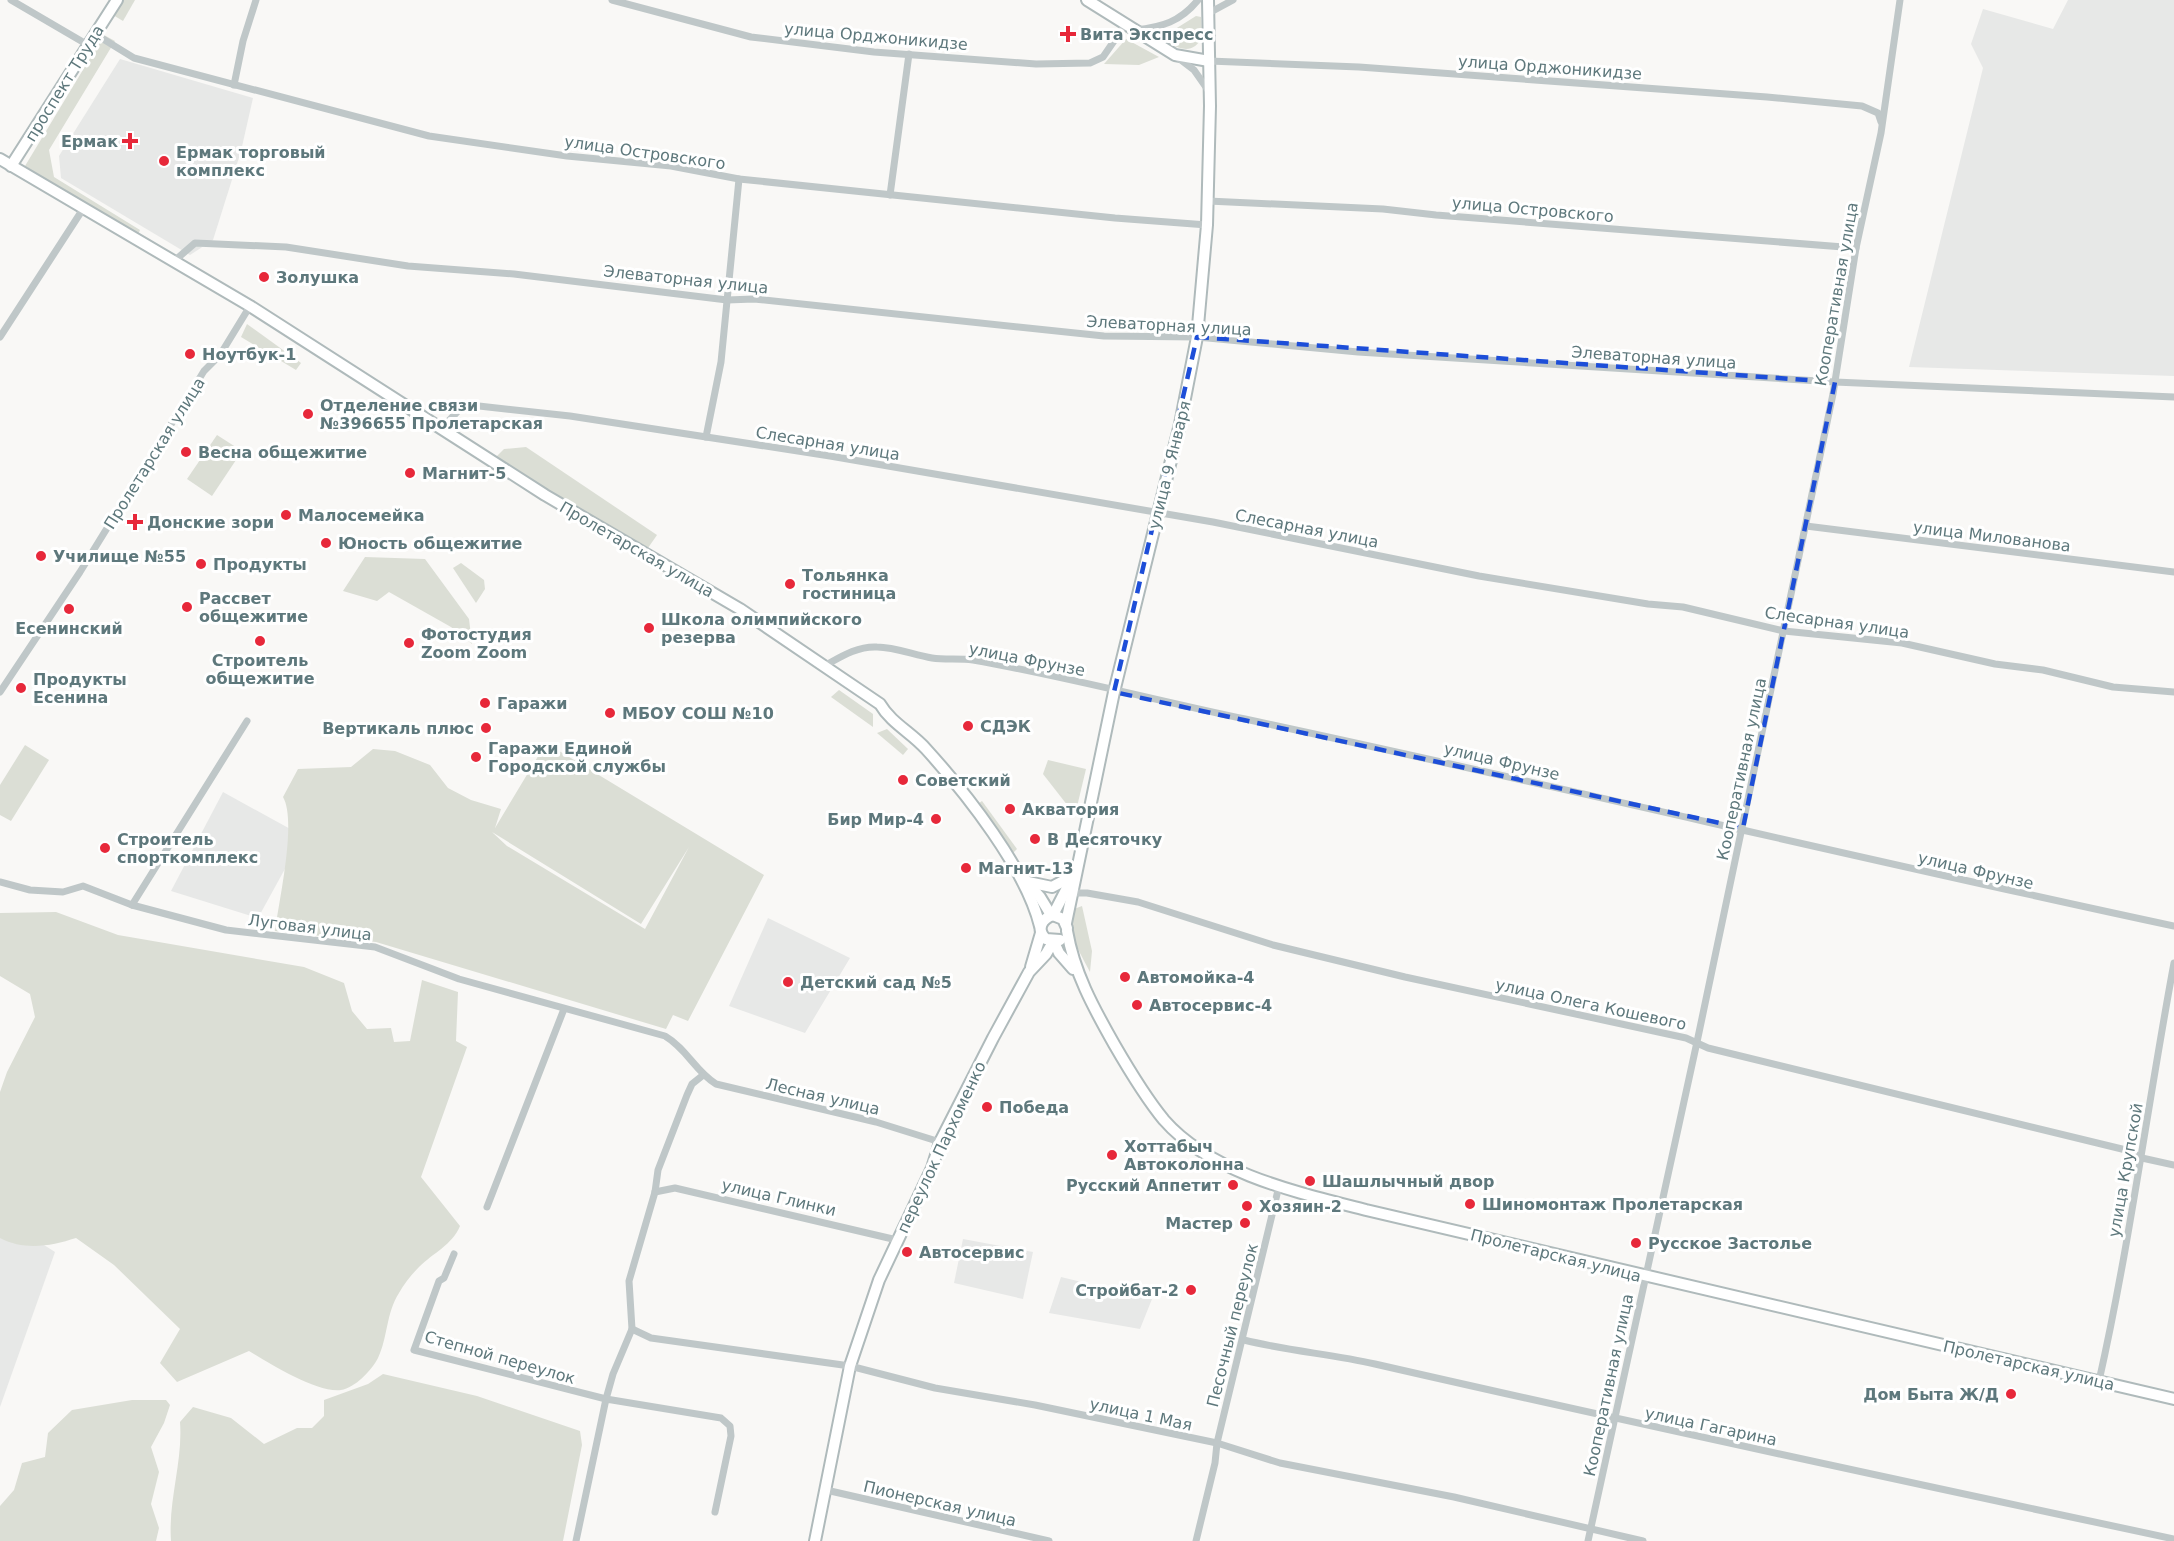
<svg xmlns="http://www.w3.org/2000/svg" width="2174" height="1541" font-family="'DejaVu Sans',sans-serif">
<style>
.built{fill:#e7e8e7}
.green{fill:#dbded5;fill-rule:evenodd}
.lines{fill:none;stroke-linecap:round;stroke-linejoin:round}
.secondary-casing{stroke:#afbabb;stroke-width:14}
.street{stroke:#bfc7c8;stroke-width:7}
.secondary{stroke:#fff;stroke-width:10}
.marked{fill:none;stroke:#1d4ed8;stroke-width:4.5;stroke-dasharray:12 8;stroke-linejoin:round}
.poi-dot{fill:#e7283a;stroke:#fff;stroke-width:2}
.labels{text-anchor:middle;stroke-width:6;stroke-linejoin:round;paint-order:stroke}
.poi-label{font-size:16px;font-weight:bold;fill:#5e787c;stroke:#fff;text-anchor:start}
.street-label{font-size:16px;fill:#5e787c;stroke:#fff}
</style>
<rect width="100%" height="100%" fill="#f9f8f6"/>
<g class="built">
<path d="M2068,0H2174V376L1909,367L1983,68L1971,44L1983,9L2053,29Z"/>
<path d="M120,59L253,98L241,151L213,240L190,255L61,178L59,156Z"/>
<path d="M223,792L303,836L258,918L171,891Z"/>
<path d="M768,918L850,958L805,1033L729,1006Z"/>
<path d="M0,1217L55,1252L0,1407Z"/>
<path d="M963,1239L1033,1252L1023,1299L954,1283Z"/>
<path d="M1061,1277L1152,1299L1140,1329L1049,1313Z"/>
</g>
<g class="green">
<path d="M122,0H135L123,21L113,15Z"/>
<path d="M1196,16L1201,17L1202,36C1193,60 1170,45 1156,35L1172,31Z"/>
<path d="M104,35L115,41L49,150L54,177L140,230L137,237L25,166Z"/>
<path d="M1126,39L1159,57L1139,65L1104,64Z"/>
<path d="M247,324L301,363L296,370L241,337Z"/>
<path d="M217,435L242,451L212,496L187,479Z"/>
<path d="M526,447L657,535L648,548L494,459L504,449Z"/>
<path d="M365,557L425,559L469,619L472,644L451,627L389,592L377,601L343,591Z"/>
<path d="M461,563L484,580L485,589L476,603L453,568Z"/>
<path d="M839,690L873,714V727L831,697Z"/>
<path d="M887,729L908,749L903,755L877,733Z"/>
<path d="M546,743L764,875L688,1021L673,1015L666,1029L376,942L275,931C279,900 297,821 283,797L298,769L351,767L373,749L395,751L430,765L448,788L471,800L501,809L495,828ZM492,832L641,924L689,847L645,929L507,846Z"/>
<path d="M25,745L49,760L11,821L0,815V785Z"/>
<path d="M1048,760L1086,769L1075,815L1043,774Z"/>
<path d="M982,801L1017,849L1012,854L975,806Z"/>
<path d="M1082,906L1092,951L1090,972C1080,952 1065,931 1074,909Z"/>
<path d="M56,912L118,935L304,967L344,983L352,1011L367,1029L391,1028L394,1042L410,1041L422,980L458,992L456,1041L467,1047L421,1177L460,1226C452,1245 433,1253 419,1267C412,1274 404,1284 399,1293C386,1313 388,1337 378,1358C372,1370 355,1388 341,1390C316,1393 269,1363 249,1351L177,1382L160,1363L180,1329L114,1265L76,1238C51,1246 25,1251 0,1238V1092L7,1072L35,1017L30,994L0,976V913Z"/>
<path d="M383,1374L477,1396L580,1431L582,1445L563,1541H171C168,1500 183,1462 180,1422L193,1407L231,1418L264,1444L297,1428H312L324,1416V1400L368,1384Z"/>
<path d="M132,1400H166L170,1405L164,1423L151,1447L159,1472L151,1504L159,1528L156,1541H0V1506L14,1490L22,1463L45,1457L48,1433L72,1410Z"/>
</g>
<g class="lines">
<g class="secondary-casing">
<g id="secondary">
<path d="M1087,0L1175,55L1209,61"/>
<path d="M0,159L250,306L545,495L740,609L880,704C891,723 912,733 926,749C966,793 1026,869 1040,926"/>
<path d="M11,166L117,0"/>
<path d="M1025,880L1040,897L1051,915"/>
<path d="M1028,882L1052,887L1071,877"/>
<path d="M1053,915L1063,919L1067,928"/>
<path d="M1066,923L1114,692L1180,424L1197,337L1207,225L1210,106L1208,0"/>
<path d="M1067,931C1074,972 1093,1007 1114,1044C1129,1070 1145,1097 1164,1120C1211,1174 1300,1193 1366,1210L2174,1399"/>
<path d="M1060,940L1046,939C1036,930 1041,919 1053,915L1068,886"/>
<path d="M1054,942L1059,953L1073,969"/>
<path d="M1031,967L1041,933"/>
<path d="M815,1541L850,1366L879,1280L932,1168L940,1142L993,1038L1029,972L1046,954L1053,942"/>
</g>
</g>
<g class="street">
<path d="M11,0L88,45"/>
<path d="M612,0L751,37L874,52L1036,64L1090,63L1103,57L1125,25"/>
<path d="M1209,13L1233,0"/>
<path d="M1135,30C1162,27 1180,22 1198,0"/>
<path d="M95,34L134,58L429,136L567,156L671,166L739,179L1115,218L1207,225"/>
<path d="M1177,57L1194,70L1208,90"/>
<path d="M1209,61L1359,67L1767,97L1862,106L1878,113L1881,122"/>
<path d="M234,85L243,41L256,0"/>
<path d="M890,195L909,54"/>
<path d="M1208,201L1383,209L1436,215L1856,248"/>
<path d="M173,262L195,243L286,247L408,266L514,274L727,300L754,299L1104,336L1197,337L1358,352L1835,382L2174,397"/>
<path d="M0,337L83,209"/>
<path d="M441,429L458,411L470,405L570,416L830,456L1213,522L1479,576L1648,604L1683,607L1784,631L1902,643L1995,664L2043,670L2113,687L2174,692"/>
<path d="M706,437L721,362L739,179"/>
<path d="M1806,526L2174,572"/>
<path d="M826,665C842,656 858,646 877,647C895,647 914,655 932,658C945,660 960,658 973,660C1064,676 1154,700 1245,719C1555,785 1864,860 2174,926"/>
<path d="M0,692L80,572L204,371L220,355L250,306"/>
<path d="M0,882L30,890L63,892L83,886L132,905L226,930L375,947L459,979L665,1036C687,1049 695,1071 716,1084L876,1122L940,1142"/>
<path d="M1071,893H1087L1138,902L1273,945L1405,977L1686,1038L1708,1048L2126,1150L2142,1158L2174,1165"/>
<path d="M132,905L247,721"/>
<path d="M655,1192L675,1188L897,1240"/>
<path d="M487,1207L564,1009"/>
<path d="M454,1254L444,1278L439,1281L414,1350L606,1399L613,1374L632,1329L629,1281L655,1192L658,1170L687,1095L692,1084L702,1076"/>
<path d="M632,1329L651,1338L850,1366L935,1388L1035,1405L1217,1443L1280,1463L1454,1497L1643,1541"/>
<path d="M1244,1340C1287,1351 1331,1354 1375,1364C1641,1425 1907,1482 2174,1539"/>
<path d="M2099,1381C2130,1243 2148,1102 2174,963"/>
<path d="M826,1490L1049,1541"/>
<path d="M576,1541L606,1399L721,1418L730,1426L731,1436L715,1512"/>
<path d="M1196,1541L1215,1463L1217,1443L1279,1186"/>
<path d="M1588,1541L1697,1042L1833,394L1856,248L1881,133L1900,0"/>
</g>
<use href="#secondary" class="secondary"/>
</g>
<path class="marked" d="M1197,337L1835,382L1743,828L1114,692Z"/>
<g class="poi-dot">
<path d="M1065 25h6v6h6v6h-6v6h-6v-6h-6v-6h6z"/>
<path d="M127 132h6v6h6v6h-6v6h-6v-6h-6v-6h6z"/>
<circle cx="164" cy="161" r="6"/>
<circle cx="264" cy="277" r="6"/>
<circle cx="190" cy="354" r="6"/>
<circle cx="308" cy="414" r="6"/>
<circle cx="186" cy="452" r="6"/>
<circle cx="410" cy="473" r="6"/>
<circle cx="286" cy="515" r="6"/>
<path d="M132 513h6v6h6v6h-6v6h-6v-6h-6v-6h6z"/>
<circle cx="326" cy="543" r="6"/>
<circle cx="41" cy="556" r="6"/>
<circle cx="201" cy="564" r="6"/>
<circle cx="790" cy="584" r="6"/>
<circle cx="187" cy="607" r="6"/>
<circle cx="69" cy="609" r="6"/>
<circle cx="649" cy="628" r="6"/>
<circle cx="260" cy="641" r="6"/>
<circle cx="409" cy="643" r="6"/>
<circle cx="21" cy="688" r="6"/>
<circle cx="485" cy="703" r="6"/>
<circle cx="610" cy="713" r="6"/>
<circle cx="968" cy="726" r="6"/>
<circle cx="486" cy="728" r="6"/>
<circle cx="476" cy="757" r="6"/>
<circle cx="903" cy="780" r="6"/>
<circle cx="1010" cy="809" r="6"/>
<circle cx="936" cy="819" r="6"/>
<circle cx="1035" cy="839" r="6"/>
<circle cx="105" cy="848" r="6"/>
<circle cx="966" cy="868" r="6"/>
<circle cx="1125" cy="977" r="6"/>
<circle cx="788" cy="982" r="6"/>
<circle cx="1137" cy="1005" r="6"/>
<circle cx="987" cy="1107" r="6"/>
<circle cx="1112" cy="1155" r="6"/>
<circle cx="1310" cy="1181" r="6"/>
<circle cx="1233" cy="1185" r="6"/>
<circle cx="1470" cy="1204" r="6"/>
<circle cx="1247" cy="1206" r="6"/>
<circle cx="1245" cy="1223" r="6"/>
<circle cx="1636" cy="1243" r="6"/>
<circle cx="907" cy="1252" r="6"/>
<circle cx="1191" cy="1290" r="6"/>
<circle cx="2011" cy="1394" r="6"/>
</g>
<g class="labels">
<g class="poi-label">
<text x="1080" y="40">Вита Экспресс</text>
<text x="118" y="147" text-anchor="end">Ермак</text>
<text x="176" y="158">Ермак торговый<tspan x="176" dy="18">комплекс</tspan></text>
<text x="276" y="283">Золушка</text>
<text x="202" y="360">Ноутбук-1</text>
<text x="320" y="411">Отделение связи<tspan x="320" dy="18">№396655 Пролетарская</tspan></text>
<text x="198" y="458">Весна общежитие</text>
<text x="422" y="479">Магнит-5</text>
<text x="298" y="521">Малосемейка</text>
<text x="147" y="528">Донские зори</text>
<text x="338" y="549">Юность общежитие</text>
<text x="53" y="562">Училище №55</text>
<text x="213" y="570">Продукты</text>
<text x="802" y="581">Тольянка<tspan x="802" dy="18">гостиница</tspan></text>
<text x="199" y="604">Рассвет<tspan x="199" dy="18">общежитие</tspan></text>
<text x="661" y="625">Школа олимпийского<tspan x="661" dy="18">резерва</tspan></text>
<text x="69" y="634" text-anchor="middle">Есенинский</text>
<text x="421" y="640">Фотостудия<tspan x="421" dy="18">Zoom Zoom</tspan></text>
<text x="260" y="666" text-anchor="middle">Строитель<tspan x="260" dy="18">общежитие</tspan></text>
<text x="33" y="685">Продукты<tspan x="33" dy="18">Есенина</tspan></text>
<text x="497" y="709">Гаражи</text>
<text x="622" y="719">МБОУ СОШ №10</text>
<text x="980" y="732">СДЭК</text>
<text x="474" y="734" text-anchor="end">Вертикаль плюс</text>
<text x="488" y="754">Гаражи Единой<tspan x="488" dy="18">Городской службы</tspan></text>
<text x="915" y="786">Советский</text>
<text x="1022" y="815">Акватория</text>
<text x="924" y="825" text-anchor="end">Бир Мир-4</text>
<text x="117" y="845">Строитель<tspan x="117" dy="18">спорткомплекс</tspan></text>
<text x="1047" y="845">В Десяточку</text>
<text x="978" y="874">Магнит-13</text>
<text x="1137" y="983">Автомойка-4</text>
<text x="800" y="988">Детский сад №5</text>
<text x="1149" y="1011">Автосервис-4</text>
<text x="999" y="1113">Победа</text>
<text x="1124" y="1152">Хоттабыч<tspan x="1124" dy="18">Автоколонна</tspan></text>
<text x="1322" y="1187">Шашлычный двор</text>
<text x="1221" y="1191" text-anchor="end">Русский Аппетит</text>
<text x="1482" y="1210">Шиномонтаж Пролетарская</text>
<text x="1259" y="1212">Хозяин-2</text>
<text x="1233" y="1229" text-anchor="end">Мастер</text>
<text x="1648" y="1249">Русское Застолье</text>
<text x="919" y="1258">Автосервис</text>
<text x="1179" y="1296" text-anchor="end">Стройбат-2</text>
<text x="1999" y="1400" text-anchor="end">Дом Быта Ж/Д</text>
</g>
<g class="street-label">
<text transform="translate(876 36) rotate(5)" y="6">улица Орджоникидзе</text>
<text transform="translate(1550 67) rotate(4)" y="6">улица Орджоникидзе</text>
<text transform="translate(64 83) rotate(-58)" y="6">проспект Труда</text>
<text transform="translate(645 152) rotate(8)" y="6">улица Островского</text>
<text transform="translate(1533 209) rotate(5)" y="6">улица Островского</text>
<text transform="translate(686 279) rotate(6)" y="6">Элеваторная улица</text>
<text transform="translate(1836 294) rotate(-80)" y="6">Кооперативная улица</text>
<text transform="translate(1169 325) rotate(3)" y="6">Элеваторная улица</text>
<text transform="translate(1654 357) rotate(4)" y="6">Элеваторная улица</text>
<text transform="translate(828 443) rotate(9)" y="6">Слесарная улица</text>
<text transform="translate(154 453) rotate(-58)" y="6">Пролетарская улица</text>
<text transform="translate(1169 465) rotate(-76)" y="6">улица 9 Января</text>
<text transform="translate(1307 528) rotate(11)" y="6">Слесарная улица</text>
<text transform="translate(1992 536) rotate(7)" y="6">улица Милованова</text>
<text transform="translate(637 549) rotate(30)" y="6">Пролетарская улица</text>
<text transform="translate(1837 622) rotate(8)" y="6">Слесарная улица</text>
<text transform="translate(1027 659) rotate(11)" y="6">улица Фрунзе</text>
<text transform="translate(1502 761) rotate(13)" y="6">улица Фрунзе</text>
<text transform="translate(1741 769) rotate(-78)" y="6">Кооперативная улица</text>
<text transform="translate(1976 870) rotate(13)" y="6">улица Фрунзе</text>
<text transform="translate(310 927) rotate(7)" y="6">Луговая улица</text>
<text transform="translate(1591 1004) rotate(12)" y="6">улица Олега Кошевого</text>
<text transform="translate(823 1096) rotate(13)" y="6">Лесная улица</text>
<text transform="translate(941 1147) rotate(-65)" y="6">переулок Пархоменко</text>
<text transform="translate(2125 1170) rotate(-80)" y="6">улица Крупской</text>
<text transform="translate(779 1197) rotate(13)" y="6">улица Глинки</text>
<text transform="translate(1556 1255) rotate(14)" y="6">Пролетарская улица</text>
<text transform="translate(1232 1325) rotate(-76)" y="6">Песочный переулок</text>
<text transform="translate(500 1357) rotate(16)" y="6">Степной переулок</text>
<text transform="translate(2029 1365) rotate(13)" y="6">Пролетарская улица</text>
<text transform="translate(1608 1385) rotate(-78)" y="6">Кооперативная улица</text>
<text transform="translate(1141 1414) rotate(12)" y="6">улица 1 Мая</text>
<text transform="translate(1711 1426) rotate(12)" y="6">улица Гагарина</text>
<text transform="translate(940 1503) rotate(13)" y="6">Пионерская улица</text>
</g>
</g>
</svg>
